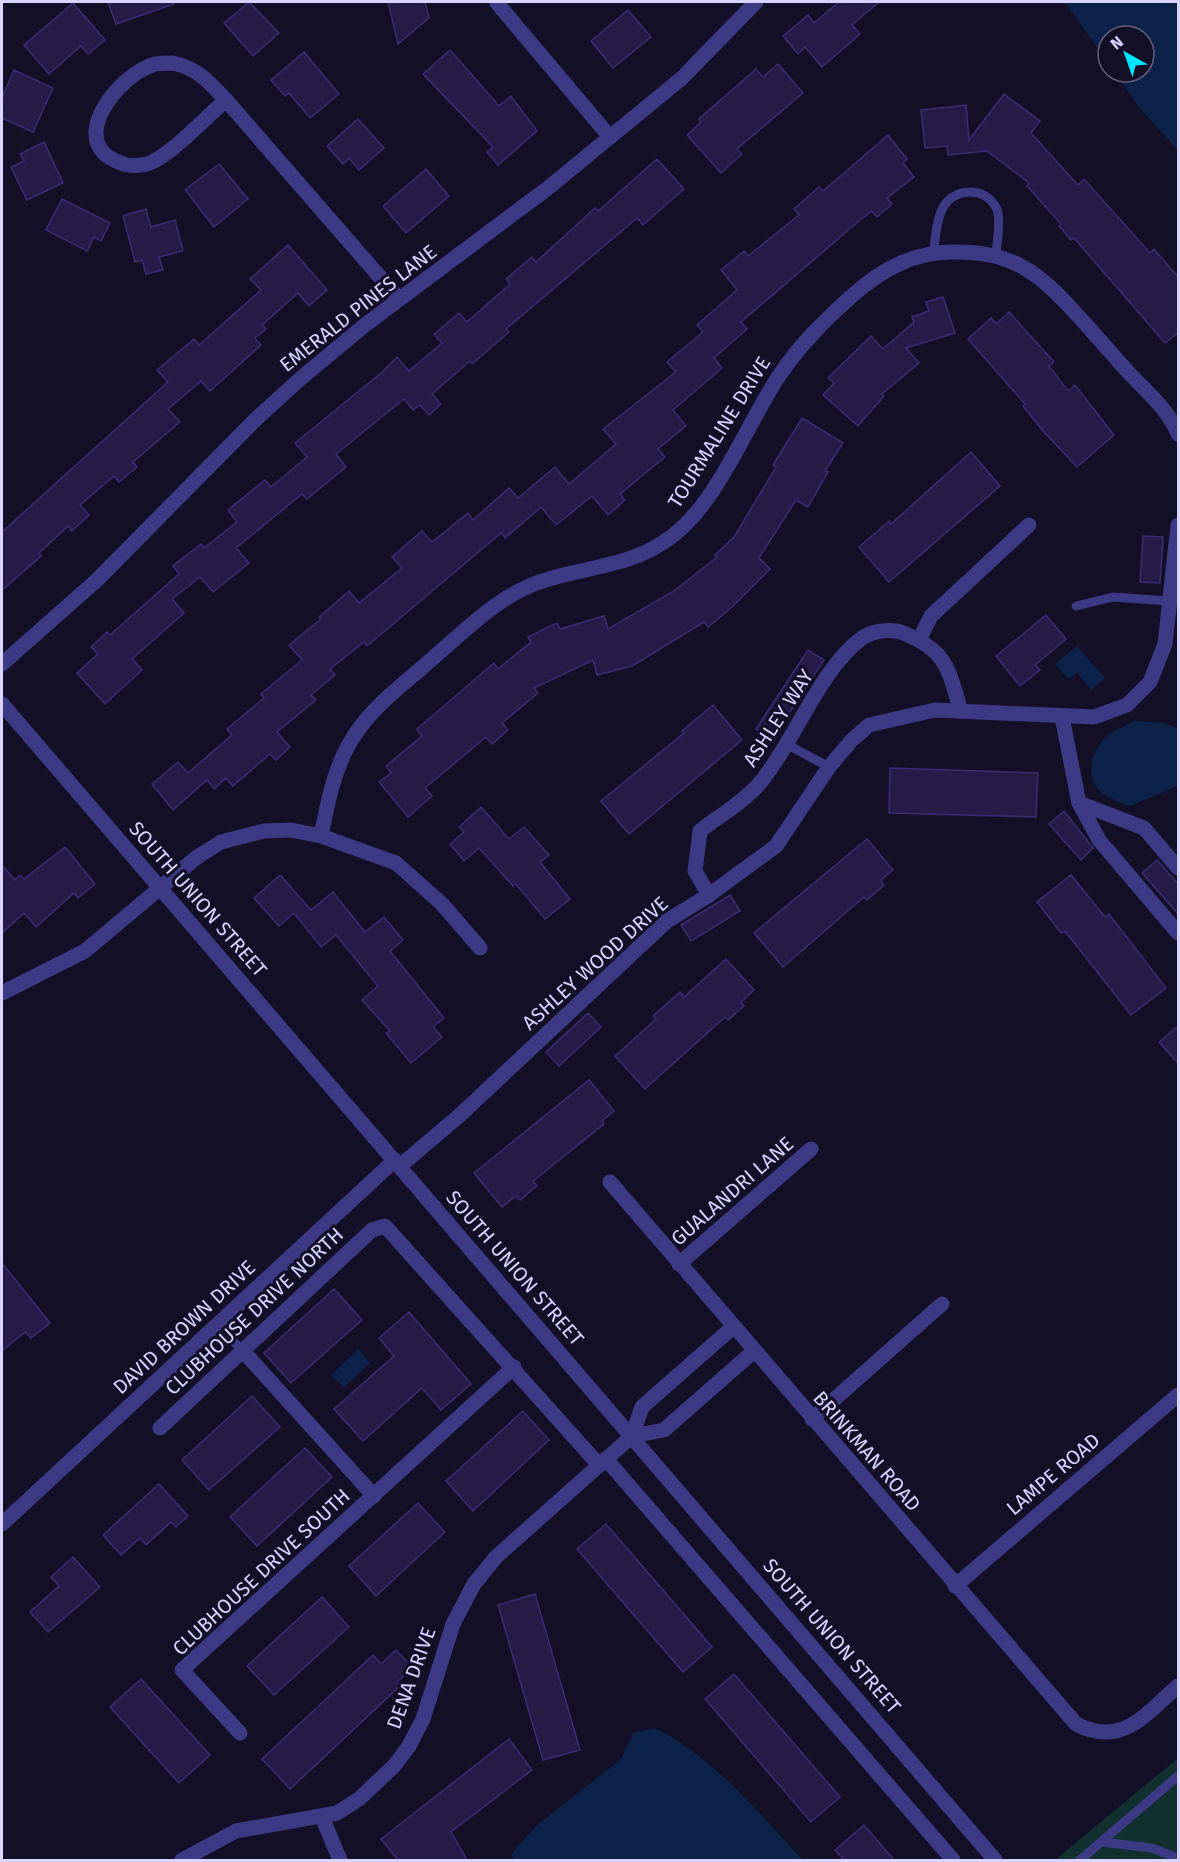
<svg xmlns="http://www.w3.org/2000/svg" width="1180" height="1862" font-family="'Fira Sans',sans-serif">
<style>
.green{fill:#12302f}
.water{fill:#0c2248}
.building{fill:#241b47;stroke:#3b2d73;stroke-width:1.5}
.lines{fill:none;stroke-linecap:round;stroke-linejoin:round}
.service{stroke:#3d3a85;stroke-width:9}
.minor{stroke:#3d3a85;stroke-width:15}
.tertiary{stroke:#3d3a85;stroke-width:15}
.labels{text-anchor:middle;stroke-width:6;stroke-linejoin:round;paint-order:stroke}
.street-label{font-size:20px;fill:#d9d4ff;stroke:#130f26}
</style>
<rect width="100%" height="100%" fill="#130f26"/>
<path class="green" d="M1178,1758V1860H1055Z"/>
<g class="water">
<path d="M1065,2H1178V150L1138,106L1115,72H1144V36H1108V63Z"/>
<path d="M1077,646L1105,678L1091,690L1077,673L1068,679L1055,664Z"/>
<path d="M1135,721L1164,723L1178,728V786L1130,806C1123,803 1115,801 1108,797C1084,784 1088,754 1106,737C1114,730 1125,726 1135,721Z"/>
<path d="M358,1349L370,1363L344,1387L331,1375Z"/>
<path d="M654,1728C710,1753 761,1816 803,1860H512L513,1852L536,1826L621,1759L633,1733Z"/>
</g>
<g class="building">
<path d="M108,2H173L174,4L116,24Z"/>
<path d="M249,2L279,33L253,56L224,23Z"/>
<path d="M388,2H425L429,18L398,44Z"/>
<path d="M839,2H879L852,25L860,34L822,67L805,47L798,54L783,36L808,15L814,23Z"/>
<path d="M73,3L105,40L88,54L81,46L49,74L24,45Z"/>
<path d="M628,10L651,37L613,68L591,41Z"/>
<path d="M450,50L499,106L511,96L537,131L498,165L487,152L493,147L423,74Z"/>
<path d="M304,52L339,94L310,118L289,93L285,96L271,80Z"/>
<path d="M778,64L803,93L737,149L742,154L721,173L687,135L701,122L699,119L756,69L763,77Z"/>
<path d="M14,70L53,88L33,132L2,118V98Z"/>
<path d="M1004,94L1040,121L1031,133L1078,185L1084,179L1150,253L1154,249L1179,278V332L1165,343L1074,238L1071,240L1059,226L1061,224L1027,186L1029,183L987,151L948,155L947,146L925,148L921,110L966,105L969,140Z"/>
<path d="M358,119L384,148L359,170L349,158L343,164L327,146Z"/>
<path d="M888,135L907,159L903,163L914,177L887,198L892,204L877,217L872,211L859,221L741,322L747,329L714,358L722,368L673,410L686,426L658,449L665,457L620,494L625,500L608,515L592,496L556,525L541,507L505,538L501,533L367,646L364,642L330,669L335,675L311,695L316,700L277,732L290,747L276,760L270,754L233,786L226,778L214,789L207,780L173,810L152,784L178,762L188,773L232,735L227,729L264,698L261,694L302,660L289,645L321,619L319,617L349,591L359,603L402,568L392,557L422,531L432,542L468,513L473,520L509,488L518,498L555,467L569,484L616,444L603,429L676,372L667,362L703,332L697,325L737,290L721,270L744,251L748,256L799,215L794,209L819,187L823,191Z"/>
<path d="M44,142L63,183L27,200L11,167L24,161L20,154Z"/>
<path d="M657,159L684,189L643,225L637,218L506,329L509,332L472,364L470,361L432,394L441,404L429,415L420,405L413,410L404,399L336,454L346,467L307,499L302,494L236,548L249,563L213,592L200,577L172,599L184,613L132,659L142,670L105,704L77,673L98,654L91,647L107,632L110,635L179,574L173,566L201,544L204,548L237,522L228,510L265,480L271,487L307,457L295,443L381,373L397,357L409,371L442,343L434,334L459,313L467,322L510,284L506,279L532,257L536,262L595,208L598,211Z"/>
<path d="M219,164L248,199L214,227L185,190Z"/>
<path d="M426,169L449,196L406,233L383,206Z"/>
<path d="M62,199L110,223L101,241L94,237L87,251L46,230Z"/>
<path d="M146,209L151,227L175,220L183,251L159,257L163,270L146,274L142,260L135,262L123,216Z"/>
<path d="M288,245L327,290L309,306L298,293L262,325L266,329L255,338L261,345L210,391L201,381L168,409L180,422L133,462L137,467L119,482L114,476L80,505L89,515L72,531L68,526L39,553L41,556L2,590V532L168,382L157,370L194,339L199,345L261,290L250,279Z"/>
<path d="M943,297L955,333L906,348L919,363L882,394L884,396L858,426L823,395L834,383L828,378L871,336L883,349L914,322L912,317L929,311L926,302Z"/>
<path d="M1009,312L1054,362L1049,366L1068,391L1075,385L1114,435L1077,467L1043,431L1023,406L1025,404L968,339L991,318L996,324Z"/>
<path d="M802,418L843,443L825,471L828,472L808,507L796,500L759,558L770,569L731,608L708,627L704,622L632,666L597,675L593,660L534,688L538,693L502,723L508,730L492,744L486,737L425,788L432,796L408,817L379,782L391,773L386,766L422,736L417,729L494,663L498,669L531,642L528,637L557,623L560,629L604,616L608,629L674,591L717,557L715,555L734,537L776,467L773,465Z"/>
<path d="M971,452L1000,486L889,582L859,547L889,521L891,524Z"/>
<path d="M1143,536L1163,537L1160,583L1140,582Z"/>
<path d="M1046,615L1066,639L1035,665L1040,670L1020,686L996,656Z"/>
<path d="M808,650L824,660L772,739L756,729Z"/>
<path d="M713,705L742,740L629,834L601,801L684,733L682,731Z"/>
<path d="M890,768L1038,773L1036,817L889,813Z"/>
<path d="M481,807L509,839L524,827L549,855L540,862L570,899L545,919L516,884L513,886L479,848L464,861L450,844L464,832L459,827Z"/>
<path d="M1064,811L1093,848L1081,860L1049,824Z"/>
<path d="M867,839L893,870L881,880L884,885L867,900L864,897L783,967L754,933Z"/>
<path d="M65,847L95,884L78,898L74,893L36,927L24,913L2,933V865L15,880L20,875L24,879Z"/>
<path d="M1157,860L1179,885V915L1142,873Z"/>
<path d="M280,875L311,910L333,892L365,932L384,917L403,940L390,951L444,1018L433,1027L442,1037L411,1063L386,1033L390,1031L362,1000L378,986L336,935L321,947L294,913L279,926L254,898Z"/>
<path d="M1071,875L1105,917L1109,914L1166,988L1131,1015L1065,931L1061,933L1037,902Z"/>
<path d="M730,895L740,911L691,941L681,925Z"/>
<path d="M726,959L754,990L741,1002L744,1006L728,1020L725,1017L645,1089L615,1056L656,1019L653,1016L680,992L684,997Z"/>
<path d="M588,1013L601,1027L559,1066L546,1052Z"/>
<path d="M1179,1025V1064L1159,1042Z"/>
<path d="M589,1080L614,1111L602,1121L604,1124L533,1181L537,1186L520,1200L516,1196L502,1207L474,1173Z"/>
<path d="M2,1263L50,1323L31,1338L25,1332L2,1351Z"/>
<path d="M334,1289L362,1320L291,1383L264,1353Z"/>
<path d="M409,1312L471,1384L441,1410L422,1388L363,1441L334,1409L394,1356L379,1338Z"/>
<path d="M252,1396L280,1427L209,1490L182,1460Z"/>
<path d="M523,1411L549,1440L473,1511L446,1481Z"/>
<path d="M305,1448L332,1477L257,1546L230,1517Z"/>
<path d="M159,1484L188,1516L176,1527L171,1522L146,1545L140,1538L121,1555L103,1535Z"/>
<path d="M418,1503L445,1532L376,1596L349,1566Z"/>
<path d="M606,1524L712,1647L683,1672L577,1549Z"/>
<path d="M73,1557L100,1587L48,1632L30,1612L59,1586L51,1577Z"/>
<path d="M535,1594L580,1750L543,1760L498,1605Z"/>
<path d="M322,1597L349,1627L274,1695L247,1666Z"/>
<path d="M396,1650L413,1668L397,1682L400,1686L290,1789L262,1759L373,1655L381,1664Z"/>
<path d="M734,1674L840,1797L811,1822L705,1699Z"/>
<path d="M141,1679L210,1755L179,1783L110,1707Z"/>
<path d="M509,1739L532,1770L451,1832L467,1860H398L381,1839Z"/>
<path d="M864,1825L894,1860H844L835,1850Z"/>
</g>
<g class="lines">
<g class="service">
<path d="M933,252C936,238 936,218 944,206C957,185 992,188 998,213C1000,227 997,242 996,255"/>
<path d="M1076,606L1113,597L1169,601"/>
<path d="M786,744L829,767"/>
<path d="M217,1325L243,1351"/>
<path d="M1102,1842L1152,1848L1178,1858"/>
<path d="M1080,1860L1178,1776"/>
</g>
<g class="minor">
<path d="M497,3L610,137"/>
<path d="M173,63C197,68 209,82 226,100C206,117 175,151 152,162C143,166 130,167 121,163C63,143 119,74 155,64C160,63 167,63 173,63Z"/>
<path d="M226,100L399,299"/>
<path d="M919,640L931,616L1029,525"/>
<path d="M2,664L97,580L256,419L300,379L365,325L548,188L682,78L756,2"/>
<path d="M1062,717L1079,803L1099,840L1178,933"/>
<path d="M1079,803L1144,828L1178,868"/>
<path d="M321,836C328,801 335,763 356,733C374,706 401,686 425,665C463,633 500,592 549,579C599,564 641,566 683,527C721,491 748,424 777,379C799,345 825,320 854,294C883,269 914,252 952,252C1005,251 1033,267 1068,305C1089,327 1109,351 1129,373C1147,392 1168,409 1178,434"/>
<path d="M709,895L695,871L700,831C719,816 745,801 760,783C795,741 819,670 862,638C874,630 894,628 906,634C949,653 948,670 961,711"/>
<path d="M2,993L85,951L197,857L221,842L264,831L291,830L321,836L396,863L442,904L480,948"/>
<path d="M400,1166L460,1115L667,921L709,895L776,846L829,767L851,741L869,725L935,710L1094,717L1127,705L1150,682L1165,644L1178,525"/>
<path d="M610,1182L1076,1724C1123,1748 1145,1714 1178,1686"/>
<path d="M679,1264L811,1149"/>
<path d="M243,1351L374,1496"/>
<path d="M812,1419L942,1304"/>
<path d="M160,1428L372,1230L385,1226L599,1465"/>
<path d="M632,1436L664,1430L754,1351"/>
<path d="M632,1436L642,1407L733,1327"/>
<path d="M606,1459L953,1860"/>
<path d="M955,1586L1178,1395"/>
<path d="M240,1733L182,1670L514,1367"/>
<path d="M322,1817L340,1860"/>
<path d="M182,1860L236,1831L337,1813L359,1799L394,1766L409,1746L423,1719L453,1624L474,1584L496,1557L632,1436"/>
</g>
<g class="tertiary">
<path d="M2,704L995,1860"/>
<path d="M2,1524L395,1160"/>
</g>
</g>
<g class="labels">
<g class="street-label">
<text transform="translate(358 308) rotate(-38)" y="7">EMERALD PINES LANE</text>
<text transform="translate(719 432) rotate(-58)" y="7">TOURMALINE DRIVE</text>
<text transform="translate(778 718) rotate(-57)" y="7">ASHLEY WAY</text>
<text transform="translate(198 899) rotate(49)" y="7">SOUTH UNION STREET</text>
<text transform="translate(595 963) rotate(-42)" y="7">ASHLEY WOOD DRIVE</text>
<text transform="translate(732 1191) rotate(-41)" y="7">GUALANDRI LANE</text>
<text transform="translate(515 1268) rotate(49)" y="7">SOUTH UNION STREET</text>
<text transform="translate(254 1311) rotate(-43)" y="7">CLUBHOUSE DRIVE NORTH</text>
<text transform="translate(184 1327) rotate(-43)" y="7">DAVID BROWN DRIVE</text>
<text transform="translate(867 1451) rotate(49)" y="7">BRINKMAN ROAD</text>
<text transform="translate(1053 1474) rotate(-40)" y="7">LAMPE ROAD</text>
<text transform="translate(261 1572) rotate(-43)" y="7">CLUBHOUSE DRIVE SOUTH</text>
<text transform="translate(832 1636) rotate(49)" y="7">SOUTH UNION STREET</text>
<text transform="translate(411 1678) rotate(-70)" y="7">DENA DRIVE</text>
</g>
</g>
<rect width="1180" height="1862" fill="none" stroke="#d9d4ff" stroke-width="6"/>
<g transform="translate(1126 54) rotate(320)"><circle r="28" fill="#130f26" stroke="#625e7d" stroke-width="1.5"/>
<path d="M0-4.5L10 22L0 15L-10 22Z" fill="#00e5ff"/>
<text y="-9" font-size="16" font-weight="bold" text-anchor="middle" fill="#d9d4ff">N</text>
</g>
</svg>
